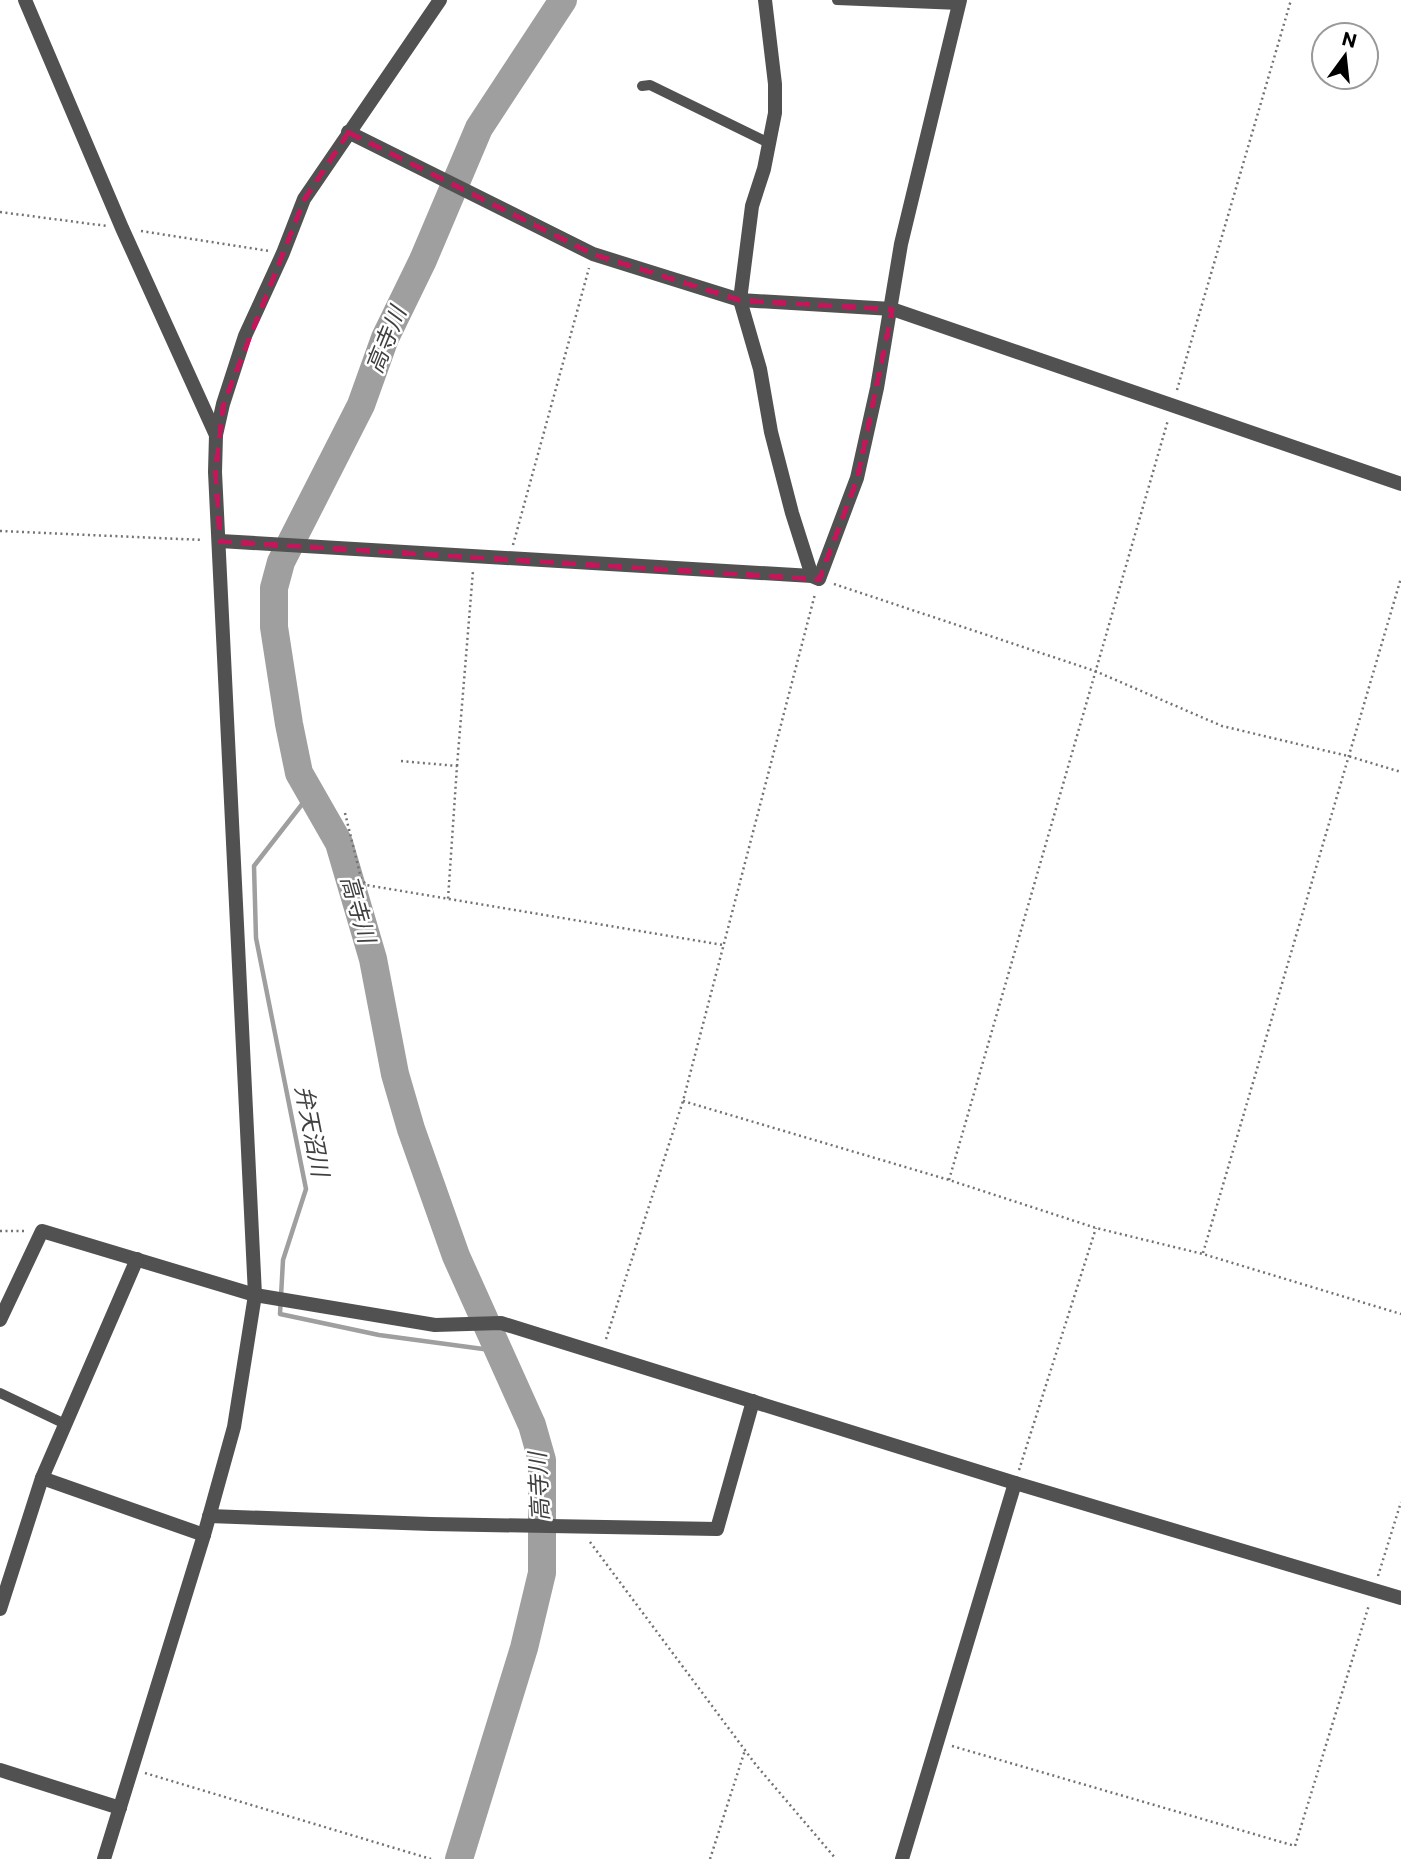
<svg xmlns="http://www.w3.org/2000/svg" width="1401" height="1859" font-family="Commissioner,'Noto Sans JP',sans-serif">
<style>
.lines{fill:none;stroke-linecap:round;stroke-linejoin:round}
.stream{stroke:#9f9f9f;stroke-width:4.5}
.river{stroke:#9f9f9f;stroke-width:28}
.path{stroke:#737373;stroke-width:2.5;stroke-dasharray:2 3.5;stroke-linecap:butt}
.lane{stroke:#515151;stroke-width:10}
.street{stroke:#515151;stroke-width:14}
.marked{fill:none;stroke:#c2185b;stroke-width:5;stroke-dasharray:14 9;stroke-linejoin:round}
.labels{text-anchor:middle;stroke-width:5;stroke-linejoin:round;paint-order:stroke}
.water-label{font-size:23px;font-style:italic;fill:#404040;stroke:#fff}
</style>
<rect width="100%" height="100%" fill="#fff"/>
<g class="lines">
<path class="stream" d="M310,794L254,866L256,938L306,1189L283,1260L280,1314L379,1335L498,1351"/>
<path class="river" d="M459,1859L524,1648L542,1573V1460L532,1425L456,1256L411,1129L395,1074L373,959L339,843L299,773L289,724L274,627V588L281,562L361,405L385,338L423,260L479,128L563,0"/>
<g class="path">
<path d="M0,212L107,226"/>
<path d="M141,231L269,251"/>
<path d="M1177,390L1291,0"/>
<path d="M0,531L203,540"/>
<path d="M513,545L589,268"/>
<path d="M834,584L1095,671L1222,726L1348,756L1401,772"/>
<path d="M401,761L457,766L448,899"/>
<path d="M457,766L473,571"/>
<path d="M345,813L361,878L366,885L723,945"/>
<path d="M683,1101L949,1180L1096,1228L1203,1254L1401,1314"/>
<path d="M949,1180L1168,420"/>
<path d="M0,1231H25"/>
<path d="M1203,1253L1401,578"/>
<path d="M606,1339L683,1101L815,594"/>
<path d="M1019,1470L1096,1228"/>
<path d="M590,1542L756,1765L836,1859"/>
<path d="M1378,1576L1401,1502"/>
<path d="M952,1746L1295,1846L1369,1605"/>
<path d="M145,1773L431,1859"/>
<path d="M710,1859L745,1750"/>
</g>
<g class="lane">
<path d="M837,0L960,5"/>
<path d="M642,86L650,85L769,143"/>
<path d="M0,1393L65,1424"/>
</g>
<g class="street">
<path d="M25,0L122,228L216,435"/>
<path d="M765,0L775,84V113L764,169L752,206L740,300L760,369L771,432L792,513L812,576"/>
<path d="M348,132L593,254L740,300L892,309L1401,484"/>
<path d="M220,541L812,576L819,579L857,478L877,388L901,244L960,0"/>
<path d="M0,1320L42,1231L255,1295L435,1325L501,1323L1015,1483L1401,1598"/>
<path d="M42,1478L204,1535"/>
<path d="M209,1516L431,1524L717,1529L753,1401"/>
<path d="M0,1609L42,1478L137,1259"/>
<path d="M0,1770L120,1808"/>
<path d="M104,1859L204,1535L234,1427L255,1295L215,472L216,435L223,404L245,336L283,253L304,199L440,0"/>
<path d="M902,1859L1015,1483"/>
</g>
</g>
<path class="marked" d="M348,132L593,254L740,300L892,309L857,478L819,579L220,541L215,472L223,404L304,199Z"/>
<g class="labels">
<g class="water-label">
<text transform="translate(386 340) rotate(-68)" y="8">高寺川</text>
<text transform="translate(358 909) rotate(74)" y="8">高寺川</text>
<text transform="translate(312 1131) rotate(79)" y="8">弁天沼川</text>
<text transform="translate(539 1487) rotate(-93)" y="8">高寺川</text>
</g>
</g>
<g transform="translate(1345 56) rotate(15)"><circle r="33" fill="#ffffff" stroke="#999999" stroke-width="2"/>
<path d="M0-5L12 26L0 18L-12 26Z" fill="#000000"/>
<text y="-10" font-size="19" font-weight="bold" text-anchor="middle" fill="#000000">N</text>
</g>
</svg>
